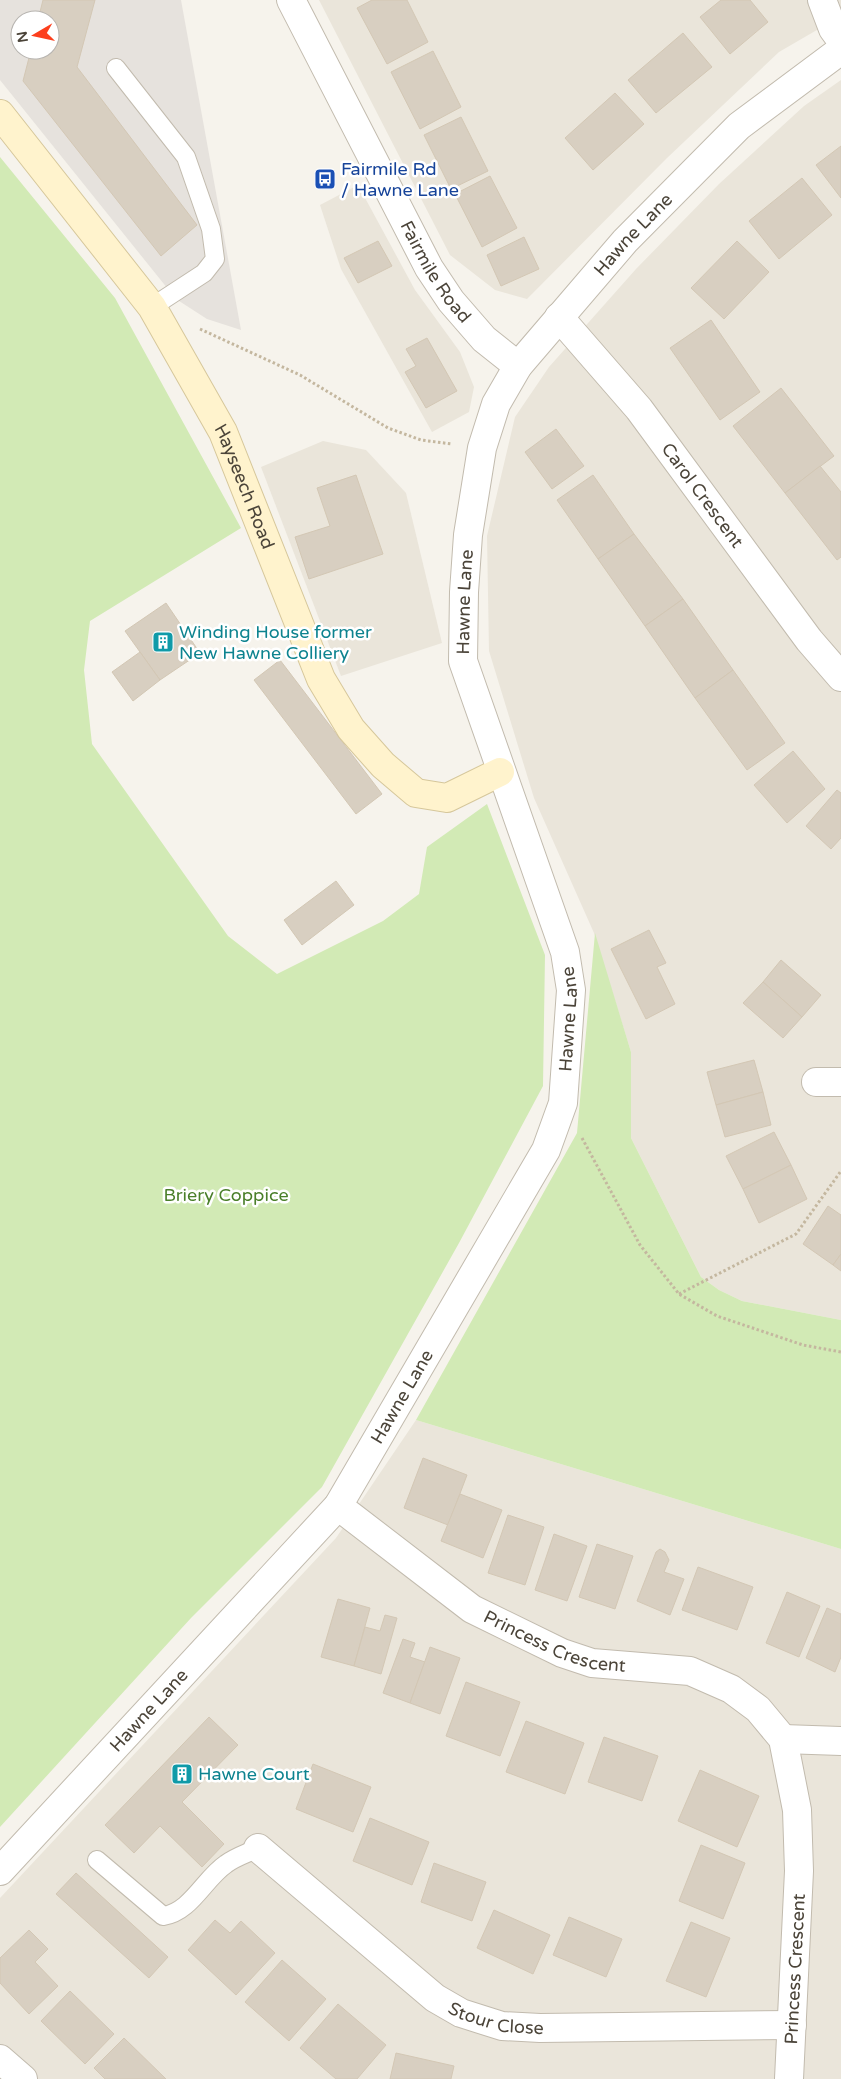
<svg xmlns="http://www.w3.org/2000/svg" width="841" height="2079" font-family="'Varela Round',sans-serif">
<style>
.residential{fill:#eae5da}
.industrial{fill:#e6e2dd;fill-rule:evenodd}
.green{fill:#d2eab5}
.building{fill:#d8cfc1;stroke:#d3c7b4}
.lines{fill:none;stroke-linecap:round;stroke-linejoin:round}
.lane-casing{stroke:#c2bbae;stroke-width:20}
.street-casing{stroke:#c2bbae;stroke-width:30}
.secondary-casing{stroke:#d6c79b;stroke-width:30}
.path{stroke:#c4b79f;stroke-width:3;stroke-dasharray:2.5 2.5;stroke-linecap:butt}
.lane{stroke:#fff;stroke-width:18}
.street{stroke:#fff;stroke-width:28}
.secondary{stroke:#fff3cd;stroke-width:28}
.labels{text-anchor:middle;stroke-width:5;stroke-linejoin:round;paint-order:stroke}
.transit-label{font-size:18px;fill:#164399;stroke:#fff;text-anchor:start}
.street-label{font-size:18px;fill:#4b4439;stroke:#fff}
.culture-label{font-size:18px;fill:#0d838f;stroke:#fff;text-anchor:start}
.park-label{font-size:18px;fill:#4a7f2a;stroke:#fff}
</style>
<rect width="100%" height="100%" fill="#f6f3ec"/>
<g class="residential">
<path d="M319,0H841V16L779,52L667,158L527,299L495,290L450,255Z"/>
<path d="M841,80V1320L742,1301L719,1290L701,1277L631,1138V1052L594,933L534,798L489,651L487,536L515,417L549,367L636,269L719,184L804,106Z"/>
<path d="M358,185L415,290L460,352L474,387L469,412L432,432L341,269L320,205Z"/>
<path d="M323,441L366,450L406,493L442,643L341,676L261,467Z"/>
<path d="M416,1420L841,1549V2079H0V1898L336,1538Z"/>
</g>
<path class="industrial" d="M0,0H181L241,330L207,319L176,299L0,80ZM20,20H50V50H20Z"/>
<g class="green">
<path d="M0,157L115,298L241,528L90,621L84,670L92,744L228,936L277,974L383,921L419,894L427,847L487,804L545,955L543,1086L459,1243L322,1487L191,1618L0,1827Z"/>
<path d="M595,933L631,1052V1138L701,1277L719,1290L742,1301L841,1320V1549L416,1420L577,1133Z"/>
</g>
<g class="building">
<path d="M43,0H95L77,67L197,225L161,256L23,81L31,50H50V20H38Z"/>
<path d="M372,0H407L428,42L387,64L357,8Z"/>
<path d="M721,0H750L768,22L730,54L700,17Z"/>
<path d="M683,33L712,67L656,113L628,80Z"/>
<path d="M433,51L461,107L420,129L391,72Z"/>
<path d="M615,93L644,124L593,170L565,138Z"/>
<path d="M461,117L488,171L451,189L424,135Z"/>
<path d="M841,146V198L816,165Z"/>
<path d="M490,176L517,228L482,247L455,194Z"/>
<path d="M802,178L832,215L779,259L749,221Z"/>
<path d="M524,237L539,269L501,286L487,255Z"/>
<path d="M378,241L392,266L358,283L344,258Z"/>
<path d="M737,241L769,272L724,319L691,288Z"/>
<path d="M711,320L760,392L720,420L670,348Z"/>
<path d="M427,338L457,391L426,408L405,372L416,366L406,349Z"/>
<path d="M781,388L834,456L785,493L733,426Z"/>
<path d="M556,429L584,466L552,489L525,452Z"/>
<path d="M820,466L841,492V557L837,560L785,493Z"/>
<path d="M356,475L383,554L309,579L295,537L330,526L317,488Z"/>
<path d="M593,475L634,534L598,559L557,500Z"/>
<path d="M634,534L683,599L645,626L598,559Z"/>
<path d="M683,599L733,670L695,698L645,626Z"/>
<path d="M166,603L200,653L160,680L125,631Z"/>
<path d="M140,652L160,680L133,701L112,672Z"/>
<path d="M280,660L382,794L356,814L254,680Z"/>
<path d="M733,670L785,743L747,770L695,698Z"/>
<path d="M793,751L825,789L787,823L754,785Z"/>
<path d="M837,790L841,793V838L831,849L806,826Z"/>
<path d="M336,881L354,905L302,945L284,920Z"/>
<path d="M649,930L666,963L657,967L675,1004L646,1019L611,949Z"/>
<path d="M781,960L821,995L802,1017L763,982Z"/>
<path d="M763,982L802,1017L783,1038L743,1003Z"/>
<path d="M754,1060L763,1092L716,1105L707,1072Z"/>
<path d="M763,1092L771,1125L725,1137L716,1105Z"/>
<path d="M774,1132L791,1165L743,1189L726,1156Z"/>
<path d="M791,1165L807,1199L759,1223L743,1189Z"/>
<path d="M828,1206L841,1215V1254L833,1265L803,1244Z"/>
<path d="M841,1254V1271L833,1265Z"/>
<path d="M423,1458L467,1475L448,1525L404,1508Z"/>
<path d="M460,1494L502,1510L483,1558L441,1541Z"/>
<path d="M508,1515L544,1527L525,1585L488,1573Z"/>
<path d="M554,1534L587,1546L567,1601L535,1590Z"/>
<path d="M597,1544L633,1556L615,1609L579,1597Z"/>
<path d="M660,1549L665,1552L669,1560L664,1572L684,1579L670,1615L637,1601L656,1552Z"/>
<path d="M698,1567L753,1587L737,1630L682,1610Z"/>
<path d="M787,1592L820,1606L799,1657L766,1643Z"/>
<path d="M338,1599L370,1608L354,1666L321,1657Z"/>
<path d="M827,1608L841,1614V1657L835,1672L806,1658Z"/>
<path d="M385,1615L397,1618L381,1674L354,1666L365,1627L380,1631Z"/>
<path d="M403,1639L415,1643L410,1657L425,1662L410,1703L383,1693Z"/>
<path d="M430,1647L460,1658L440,1714L410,1703Z"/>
<path d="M466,1682L520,1702L500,1756L446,1736Z"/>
<path d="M209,1717L238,1745L182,1802L224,1844L202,1867L160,1826L134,1853L105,1825Z"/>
<path d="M526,1721L584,1743L565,1794L506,1772Z"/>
<path d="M604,1737L658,1756L642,1801L588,1782Z"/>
<path d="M313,1764L371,1787L353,1832L296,1809Z"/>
<path d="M700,1770L759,1796L737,1847L678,1821Z"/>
<path d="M370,1818L429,1842L412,1885L353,1861Z"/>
<path d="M701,1845L745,1863L723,1919L679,1901Z"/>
<path d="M434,1863L486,1882L472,1921L421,1902Z"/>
<path d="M76,1873L168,1957L149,1978L56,1894Z"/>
<path d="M494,1910L550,1935L533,1974L477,1948Z"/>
<path d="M569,1917L622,1939L606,1977L553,1955Z"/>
<path d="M215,1920L230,1933L241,1921L275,1953L236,1995L188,1950Z"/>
<path d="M691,1922L730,1938L706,1997L666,1981Z"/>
<path d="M29,1930L48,1949L35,1962L58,1986L29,2014L0,1983V1958Z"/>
<path d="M282,1960L326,1999L289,2041L245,2002Z"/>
<path d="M70,1991L114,2034L85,2064L41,2021Z"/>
<path d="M338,2004L386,2045L357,2079H336L300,2048Z"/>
<path d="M124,2038L166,2079H105L94,2068Z"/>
<path d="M396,2053L454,2066L451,2079H390Z"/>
</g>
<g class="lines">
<g class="lane-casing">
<g id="lane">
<path d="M116,68L186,157L211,229L215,259L204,273L152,307"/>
<path d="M97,1860L163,1916C191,1912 204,1879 226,1864C235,1857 248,1853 258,1848"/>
</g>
</g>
<g class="street-casing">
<g id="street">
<path id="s1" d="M291,0L429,268L451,301L484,339L518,366"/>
<path d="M822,0L833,29L841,40"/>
<path id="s2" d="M559,317L639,409L809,640L841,677"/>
<path d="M816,1082H841"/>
<path id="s3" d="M338,1506L472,1609L562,1653L592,1663L690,1671L731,1689L758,1709L783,1739L797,1810L799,1871L789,2079"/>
<path d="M783,1739L841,1741"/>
<path id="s4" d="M258,1848L435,1998L461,2013L502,2026L540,2028L792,2025"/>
<path id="s5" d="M0,1871L338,1506L546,1150L563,1103L571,990L565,952L463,661L464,592L468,535L482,448L496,404L518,366L625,241L739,126L841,50"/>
<path d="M0,2059L23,2079"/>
</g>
</g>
<g class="secondary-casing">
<g id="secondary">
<path id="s6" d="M0,114L152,307L223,432L321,679L351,729L383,765L416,793L447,798L500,772"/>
</g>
</g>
<g class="path">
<path d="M200,329L300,375L388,428L421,440L452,444"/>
<path d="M582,1138L640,1245L679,1294L717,1316L803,1345L841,1352"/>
<path d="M679,1294L796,1234L841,1171"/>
</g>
<use href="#lane" class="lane"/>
<use href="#street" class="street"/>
<use href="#secondary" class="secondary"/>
</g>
<defs>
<g id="bus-square" transform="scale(1.125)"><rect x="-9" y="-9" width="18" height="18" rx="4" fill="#1a4fb4" stroke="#fff"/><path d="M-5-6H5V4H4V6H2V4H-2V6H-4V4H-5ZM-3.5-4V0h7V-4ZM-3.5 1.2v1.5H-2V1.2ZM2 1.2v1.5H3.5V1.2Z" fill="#fff"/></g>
<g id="building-square" transform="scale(1.125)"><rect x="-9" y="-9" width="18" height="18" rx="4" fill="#0f9aa8" stroke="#fff"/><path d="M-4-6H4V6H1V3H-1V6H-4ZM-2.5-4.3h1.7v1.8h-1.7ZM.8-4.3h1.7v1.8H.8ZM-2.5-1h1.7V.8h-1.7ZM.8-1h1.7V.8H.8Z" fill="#fff"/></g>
</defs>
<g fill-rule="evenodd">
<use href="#bus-square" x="325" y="179"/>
<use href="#building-square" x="163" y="642"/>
<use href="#building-square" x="182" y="1774"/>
</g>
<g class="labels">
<g class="transit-label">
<text x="341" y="175">Fairmile Rd<tspan x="341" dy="21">/ Hawne Lane</tspan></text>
</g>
<g class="street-label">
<text dy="6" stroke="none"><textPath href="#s5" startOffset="1899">Hawne Lane</textPath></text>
<text dy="6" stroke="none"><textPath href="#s1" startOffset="308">Fairmile Road</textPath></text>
<text dy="6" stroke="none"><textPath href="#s6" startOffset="448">Hayseech Road</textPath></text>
<text dy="6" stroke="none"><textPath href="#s2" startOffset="229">Carol Crescent</textPath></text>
<text dy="6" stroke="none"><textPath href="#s5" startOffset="1479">Hawne Lane</textPath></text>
<text dy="6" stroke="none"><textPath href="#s5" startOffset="1044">Hawne Lane</textPath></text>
<text dy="6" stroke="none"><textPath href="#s5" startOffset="624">Hawne Lane</textPath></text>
<text dy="6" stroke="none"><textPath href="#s3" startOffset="259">Princess Crescent</textPath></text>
<text dy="6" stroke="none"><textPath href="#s5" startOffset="219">Hawne Lane</textPath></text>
<text transform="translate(795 1969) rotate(-87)" y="6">Princess Crescent</text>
<text dy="6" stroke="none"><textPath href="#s4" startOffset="298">Stour Close</textPath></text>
</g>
<g class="culture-label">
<text x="179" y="638">Winding House former<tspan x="179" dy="21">New Hawne Colliery</tspan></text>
<text x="198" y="1780">Hawne Court</text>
</g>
<g class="park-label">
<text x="226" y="1201">Briery Coppice</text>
</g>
</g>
<g transform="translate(35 35) rotate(261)"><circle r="24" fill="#ffffff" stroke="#b7b4b0"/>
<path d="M0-4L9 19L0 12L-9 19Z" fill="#fc3f1d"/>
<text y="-8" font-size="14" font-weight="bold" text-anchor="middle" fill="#4b4439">N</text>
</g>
</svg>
